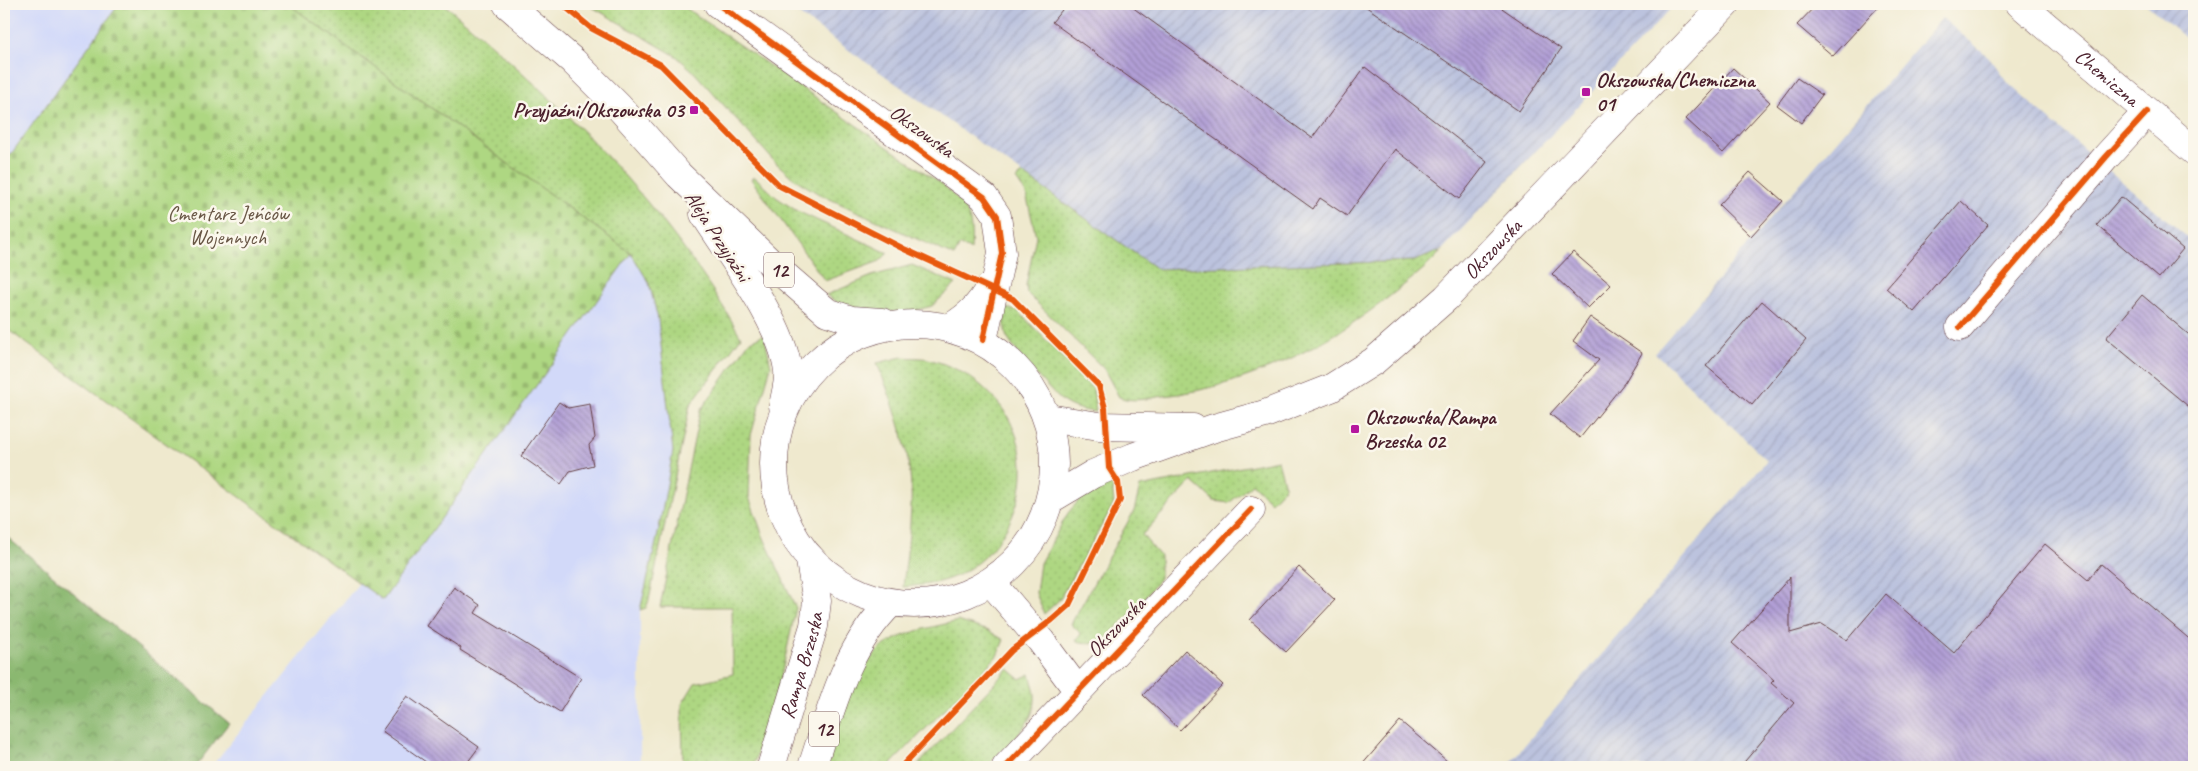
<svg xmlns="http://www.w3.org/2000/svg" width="2198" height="771" font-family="Caveat,sans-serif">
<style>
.built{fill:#d2d9f9}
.industrial{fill:url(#industrial-furrows)}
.grass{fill:url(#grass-dots);stroke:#7c7b56}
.forest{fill:url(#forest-crowns);stroke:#6a6c4e}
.cemetery{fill:url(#cemetery-stones);stroke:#7c7b56}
.building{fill:url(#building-back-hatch)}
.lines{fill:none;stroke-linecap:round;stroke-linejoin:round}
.minor-casing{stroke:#633d43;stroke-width:29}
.major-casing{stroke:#633d43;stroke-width:29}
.highway-casing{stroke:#633d43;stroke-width:29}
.minor{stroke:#fff;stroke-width:28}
.major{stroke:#fff;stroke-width:28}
.highway{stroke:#fff;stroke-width:28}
.cycleway-casing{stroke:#fbf7ec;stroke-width:9}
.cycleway{stroke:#e8590c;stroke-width:6}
.poi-dot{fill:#b5179e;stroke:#fbf7ec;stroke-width:2}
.labels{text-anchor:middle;stroke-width:5;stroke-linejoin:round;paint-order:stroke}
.shield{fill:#fbf7ec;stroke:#7f6065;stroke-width:1}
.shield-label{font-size:20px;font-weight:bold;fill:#4a1f2b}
.street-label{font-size:21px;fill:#4a1f2b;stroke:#fbf7ec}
.poi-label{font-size:21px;font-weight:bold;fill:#4a1f2b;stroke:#fbf7ec;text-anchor:start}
.park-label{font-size:21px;fill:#685645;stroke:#fbf7ec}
</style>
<defs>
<pattern id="industrial-furrows" width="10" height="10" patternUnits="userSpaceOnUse" patternTransform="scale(1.25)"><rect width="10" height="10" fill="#bcc3de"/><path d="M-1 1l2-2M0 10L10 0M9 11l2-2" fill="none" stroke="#a3a7bf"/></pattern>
<pattern id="grass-dots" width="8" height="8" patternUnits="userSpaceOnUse" patternTransform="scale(1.25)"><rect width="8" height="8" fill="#aed782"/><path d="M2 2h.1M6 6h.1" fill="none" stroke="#97b870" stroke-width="1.8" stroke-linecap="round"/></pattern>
<pattern id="forest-crowns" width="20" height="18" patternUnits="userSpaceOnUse" patternTransform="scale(1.25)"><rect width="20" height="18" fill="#8ab870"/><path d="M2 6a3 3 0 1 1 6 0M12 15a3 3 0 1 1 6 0" fill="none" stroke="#73955c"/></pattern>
<pattern id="cemetery-stones" width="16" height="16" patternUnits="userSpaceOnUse" patternTransform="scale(1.25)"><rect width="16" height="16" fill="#aed782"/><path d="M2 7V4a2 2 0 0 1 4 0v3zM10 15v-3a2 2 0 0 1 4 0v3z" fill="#97b870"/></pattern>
<pattern id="building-back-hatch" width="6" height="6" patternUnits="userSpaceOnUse" patternTransform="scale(1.25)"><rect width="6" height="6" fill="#b19fd6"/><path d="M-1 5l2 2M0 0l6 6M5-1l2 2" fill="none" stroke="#9281ae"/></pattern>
</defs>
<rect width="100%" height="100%" fill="#fbf7ec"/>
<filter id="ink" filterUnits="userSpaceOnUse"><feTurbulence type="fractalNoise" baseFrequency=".02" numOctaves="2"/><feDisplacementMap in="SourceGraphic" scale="10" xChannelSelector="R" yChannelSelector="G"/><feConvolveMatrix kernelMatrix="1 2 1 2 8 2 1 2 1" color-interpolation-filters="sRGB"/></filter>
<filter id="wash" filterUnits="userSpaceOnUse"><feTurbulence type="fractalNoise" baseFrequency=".0096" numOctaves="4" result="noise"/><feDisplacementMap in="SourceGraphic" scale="20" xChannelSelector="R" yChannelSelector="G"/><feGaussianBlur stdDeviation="1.12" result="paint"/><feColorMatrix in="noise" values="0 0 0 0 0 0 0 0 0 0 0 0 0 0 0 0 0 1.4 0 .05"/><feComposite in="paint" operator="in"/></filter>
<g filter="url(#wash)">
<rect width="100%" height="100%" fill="#efe9ce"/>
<g class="built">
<path d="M4,4H119L4,164Z"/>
<path d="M631,253L649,283L658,319L673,451L658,534L640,610V767H211L359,583L383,599Z"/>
</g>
<g class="industrial">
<path d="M784,4H1675L1442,250L1415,261L1157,269Z"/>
<path d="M2146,4H2194V45Z"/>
<path d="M1942,18L1989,57L2009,84L2030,103L2194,243V767H1506L1767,460L1655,353Z"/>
</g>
<g class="grass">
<path d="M288,4H444C559,101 667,205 741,337L690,405L649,600L646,608L640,610L658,534L673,451L658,319L649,283L631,253Z"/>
<path d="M587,4H680L943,185C968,209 973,214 971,250L960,245L954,256L819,194L793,178L774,161L692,70L676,56Z"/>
<path d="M1023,174L1157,269L1415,261L1442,250C1428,267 1411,279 1394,293C1327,346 1250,386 1164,396C1149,398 1133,403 1119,397L1104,369L1027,293L1026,285L1036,236L1026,194L1016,179Z"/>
<path d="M755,177L776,197L797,211L888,253L880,261L825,281L751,179Z"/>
<path d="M912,265L956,284L932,306L910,312H882L840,304L826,295L872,276Z"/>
<path d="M1005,308L1018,311L1093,389L1096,412C1084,411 1071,408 1061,400C1049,390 1011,348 1006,335C1004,327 1005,316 1005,308Z"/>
<path d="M764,334L771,366L751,435L749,497L763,536L796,608L780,681L753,767H683L682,704L695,683L733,674L732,607H660L700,411L749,342Z"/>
<path d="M902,357C911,358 923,357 932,360C1002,380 1042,448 1012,517C1001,541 985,560 962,573C944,583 924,585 903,587C906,560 910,533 911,507C914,457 895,408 877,363Z"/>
<path d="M1278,460L1285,487L1271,502L1252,484L1229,503L1214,501L1192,481L1142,535L1160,556V578L1139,605L1104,640L1092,644L1076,641L1081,634L1071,624L1134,511L1140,487Z"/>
<path d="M1112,483L1114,504L1059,600L1044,614L1036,593L1040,563L1068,513L1087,491Z"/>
<path d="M958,621L989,631L1004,640L997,656L888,767H822C835,732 854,666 885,645C906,631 934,627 958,621Z"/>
<path d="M1008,669L1020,679L1030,674C1032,682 1036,692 1035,701C1034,725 1002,750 986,767H916Z"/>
</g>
<path class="forest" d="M4,530L8,538L229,723L195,767H4Z"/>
<path class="cemetery" d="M119,4H288L631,253L383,600L4,327V164Z"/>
<g id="blocks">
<g class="building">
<path d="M1067,4H1128L1312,138L1365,67L1487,162L1459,199L1395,149L1347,216L1320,198L1313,209L1052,22Z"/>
<path d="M1362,4H1496L1561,49L1519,111Z"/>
<path d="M1817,4H1881L1833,56L1797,25Z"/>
<path d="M1733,68L1770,102L1723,153L1686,119Z"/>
<path d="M1797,78L1822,95L1801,123L1777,105Z"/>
<path d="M1750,172L1783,201L1751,236L1719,205Z"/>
<path d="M2121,197L2183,249L2159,278L2097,225Z"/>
<path d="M1961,201L1988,225L1914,312L1886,288Z"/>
<path d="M1573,252L1611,285L1588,308L1552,274Z"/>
<path d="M2142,295L2194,339V411L2106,338Z"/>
<path d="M1762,301L1806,340L1752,405L1706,366Z"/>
<path d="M1590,317L1642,353L1625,382L1580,438L1550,414L1599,360L1573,341Z"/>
<path d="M559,402L568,408L590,404L595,438L589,445L593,465L570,471L561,484L521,456Z"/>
<path d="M2045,544L2088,580L2101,564L2194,643V767H1740L1794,703L1771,683L1774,680L1732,643L1790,577V633L1822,624L1847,640L1886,594L1954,653Z"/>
<path d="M1299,567L1335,600L1286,652L1250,620Z"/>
<path d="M454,587L480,605L475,613L581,678L560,712L460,650L461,648L427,626Z"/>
<path d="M1185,650L1223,685L1180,730L1143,695Z"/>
<path d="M407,696L479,747L464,767H433L382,731Z"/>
<path d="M1400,721L1454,767H1360Z"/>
</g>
</g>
</g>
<g filter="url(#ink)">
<use href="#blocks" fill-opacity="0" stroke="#633d43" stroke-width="1"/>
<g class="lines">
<g class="minor-casing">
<g id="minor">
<path d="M718,4L984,197L997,216L1002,253L983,340"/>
<path id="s1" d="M2020,4L2194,151"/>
<path d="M951,327C969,316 980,305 990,287"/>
<path d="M1960,327L2106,157L2147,112"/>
<path d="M991,582L1041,641L1078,691"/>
<path d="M1006,767L1251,510"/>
</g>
</g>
<g class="major-casing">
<g id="major">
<path d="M1048,418L1099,426L1193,428"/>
<path id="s2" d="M1051,499L1093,474L1133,457L1214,428L1265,414L1331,388L1374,361L1446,298L1726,4"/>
</g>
</g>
<g class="highway-casing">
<g id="highway">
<path d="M507,4L573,61L619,107L679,175L775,267L827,312L852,320L882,322"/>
<path d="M704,214C730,255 783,324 788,371C789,382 785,395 783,406"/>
<circle cx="914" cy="464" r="140"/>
<path id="s3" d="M771,767L814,626L817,601L810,561"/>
<path d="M812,767C831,710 846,646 891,603"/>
</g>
</g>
<use href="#minor" class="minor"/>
<use href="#major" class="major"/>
<use href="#highway" class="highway"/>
<g class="cycleway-casing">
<g id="cycleway">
<path d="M562,4L591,28L661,65L780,186L904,249L1013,299L1099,386L1105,408L1109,468L1118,482L1120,500L1069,605L1052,620L1012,650L901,767"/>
<path d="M718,4L984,197L997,216L1002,253L983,340"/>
<path d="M1960,327L2106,157L2147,112"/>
<path d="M1006,767L1251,510"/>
</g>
</g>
<use href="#cycleway" class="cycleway"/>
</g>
</g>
<g class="poi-dot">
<rect x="1581" y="87" width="10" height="10" rx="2.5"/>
<rect x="689" y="105" width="10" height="10" rx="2.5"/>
<rect x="1350" y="424" width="10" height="10" rx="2.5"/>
</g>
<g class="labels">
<g class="shield">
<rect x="764" y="252.5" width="30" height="35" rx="4"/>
<rect x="809" y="711.5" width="30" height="35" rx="4"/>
</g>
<g class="shield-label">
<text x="779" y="277">12</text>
<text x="824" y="736">12</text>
</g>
<g class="street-label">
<text dy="7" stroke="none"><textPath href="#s1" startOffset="114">Chemiczna</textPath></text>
<text transform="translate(922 131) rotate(36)" y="7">Okszowska</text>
<text transform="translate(718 236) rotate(57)" y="7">Aleja Przyjaźni</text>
<text dy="7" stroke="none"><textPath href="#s2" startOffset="516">Okszowska</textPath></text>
<text transform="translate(1116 627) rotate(-46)" y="7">Okszowska</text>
<text dy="7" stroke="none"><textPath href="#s3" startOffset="106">Rampa Brzeska</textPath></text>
</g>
<g class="poi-label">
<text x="1596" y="87">Okszowska/Chemiczna<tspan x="1596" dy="24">01</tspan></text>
<text x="684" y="117" text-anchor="end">Przyjaźni/Okszowska 03</text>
<text x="1365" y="424">Okszowska/Rampa<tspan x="1365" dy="24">Brzeska 02</tspan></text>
</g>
<g class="park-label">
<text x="228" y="220">Cmentarz Jeńców<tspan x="228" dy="24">Wojennych</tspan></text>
</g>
</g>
<rect width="2198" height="771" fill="none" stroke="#fbf7ec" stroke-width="20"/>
</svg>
